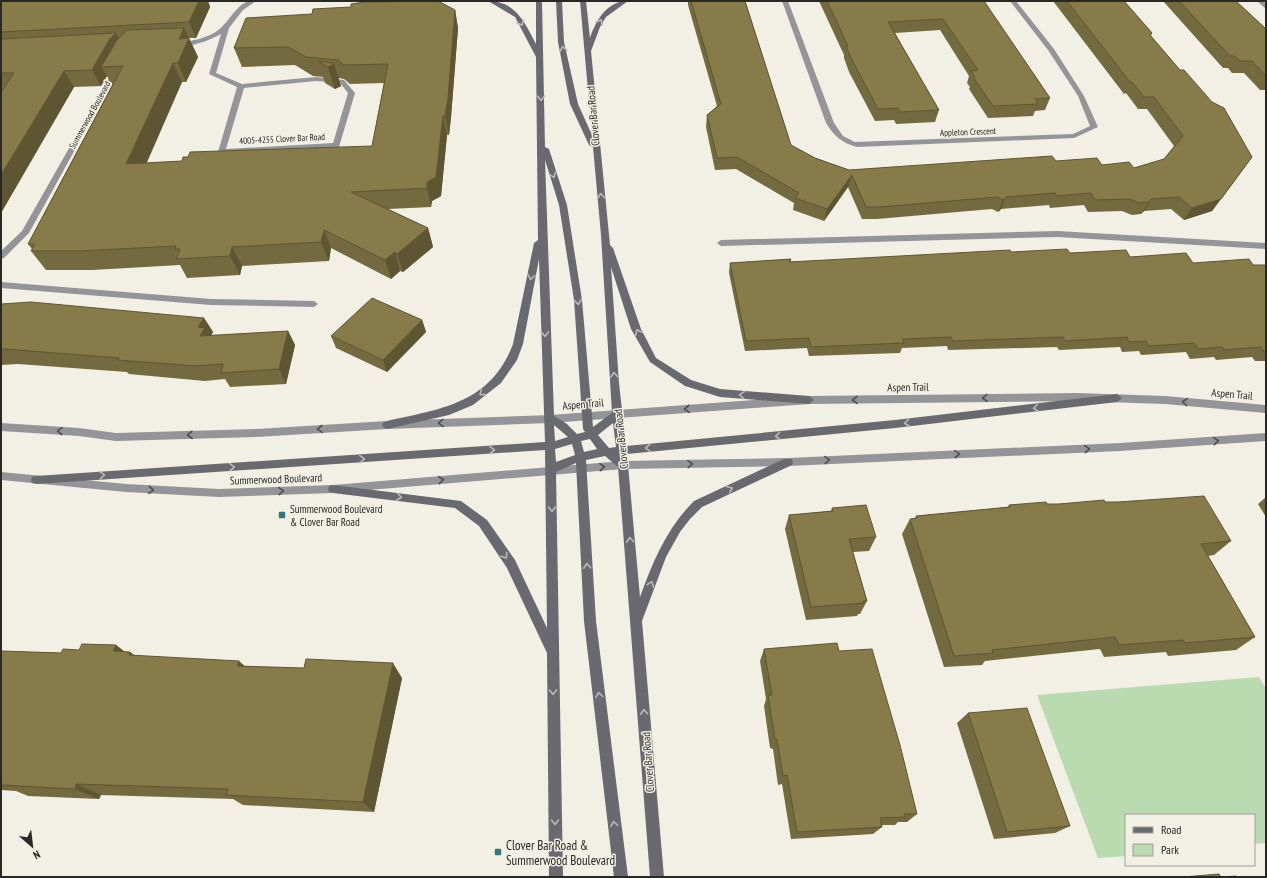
<svg xmlns="http://www.w3.org/2000/svg" width="1267" height="878" font-family="'PT Sans Narrow',sans-serif">
<style>
.green{fill:#badbaf}
.lines{fill:none;stroke-linecap:round;stroke-linejoin:round}
.service{fill:#939599;fill-rule:evenodd}
.minor{fill:#939599;fill-rule:evenodd}
.tertiary{fill:#939599;fill-rule:evenodd}
.secondary{fill:#686a70;fill-rule:evenodd}
.wall{fill:#746a3f}
.shaded-wall{fill:#5e5633}
.building{fill:#877b49;stroke:#5e5633}
.oneway{stroke:#bbbab6}
.oneway2{stroke:#4e4e4d}
.poi-dot{fill:#30787f;stroke:#f2efe5;stroke-width:1.5}
.labels{text-anchor:middle;stroke-width:3;stroke-linejoin:round;paint-order:stroke}
.far-street-label{font-size:9px;fill:#292824;stroke:#f2efe5}
.street-label{font-size:11px;fill:#292824;stroke:#f2efe5}
.poi-label{font-size:11px;fill:#292824;stroke:#f2efe5;text-anchor:start}
.near-poi-label{font-size:13px;fill:#292824;stroke:#f2efe5;text-anchor:start}
</style>
<rect width="100%" height="100%" fill="#f2efe5"/>
<path class="green" d="M1259,677L1266,689V843L1254,844V815H1126V856L1098,858L1037,695Z"/>
<g class="lines">
<path class="service" d="M1057,231L1266,243V249L1057,237L721,246L717,243L721,240Z"/>
<g class="minor">
<path d="M248,1H256L243,10L229,28L216,73L242,84L316,77L344,80L355,93L339,147L222,154L218,152L237,87L209,74L221,34C211,40 185,50 176,44C180,41 188,42 194,40C201,39 208,36 214,33C228,25 233,8 248,1ZM316,81L340,83L348,93L333,143L226,149L244,88Z"/>
<path d="M782,1H788L834,123L843,136L855,142L1073,134L1090,126L1078,96L1048,50L1010,1H1016L1054,49L1084,96L1098,127L1074,138L857,147C842,143 834,136 826,123Z"/>
<path d="M1257,1H1263L1266,4V9Z"/>
<path d="M114,69L119,70L29,233L4,258L1,259V251L22,231Z"/>
<path d="M1,282L211,299L314,301L318,304L314,307L211,305L1,288Z"/>
</g>
<g class="tertiary">
<path d="M1077,393L1165,396L1266,405V413L1165,404L1077,401L809,404L550,423L387,429L257,437L116,441L79,436L1,431V423L79,428L116,433L257,429L387,421L550,415L809,396Z"/>
<path d="M1266,433V441L1120,451L788,466L623,469L333,493L219,497L126,492L1,480V472L126,484L219,489L333,485L623,461L788,458L1120,443Z"/>
</g>
<path class="secondary" d="M488,1C516,1 525,23 536,44V1H542L545,147L549,149L567,205L582,300L593,427L612,413L601,235L593,147L589,145L570,104L558,42L556,1H562L564,42L578,104L592,135L580,1H586L590,38C596,20 607,1 628,1L606,17L600,27L591,51L610,245L613,248L641,329L656,358L691,380L720,389L809,396L814,400L809,404L720,397L685,386L650,362L631,329L611,267L619,383L626,446L895,420L1117,394L1122,398L1117,402L895,428L627,454L640,597C653,561 667,528 694,501L784,459H792L793,462L792,465L702,507L690,519L680,532L666,557L642,621L664,877H650L618,467L605,456L586,460L596,621L628,877H614L584,621L576,463L556,472L563,877H549L547,653L507,568L479,526L455,508L333,493L329,492L328,489L329,486L333,485L461,501L487,520L515,560L547,628L545,450L36,484L32,483L31,480L32,477L36,476L545,442L539,259L523,344L517,360L501,383L473,405L449,415L387,429L384,428L382,425L384,422L387,421C442,409 491,403 513,344L534,243L538,240L536,57L515,17ZM545,160L559,205L574,300L583,429L585,432L577,434L567,424L554,416ZM613,423L616,447L609,448L598,435ZM554,425L568,437L555,441ZM590,439L597,449L584,452L581,441ZM572,444L575,455L556,462L555,449Z"/>
</g>
<g class="wall">
<path d="M1,1H208L210,7L196,38H188H189L198,57L186,82H182L146,163L182,161L372,146L384,83L350,84L344,79L338,78L341,86L335,89L325,83L323,77L313,76L295,65L242,67L234,48L455,10L458,28L451,117L449,135H447L441,196L432,201L431,207L388,209L428,228L433,247L403,272L400,271L391,279L331,248L329,261L242,266L240,275L187,278L180,265L92,270H46L31,251L32,249L28,244L112,85L107,76L101,86L74,87L1,213V92L2,89L1,90Z"/>
<path d="M688,1H745L791,145L815,158L849,170L1056,161L1102,165L1134,168L1164,159L1174,146L1147,109H1138L1126,93L1124,94L1053,1H1124L1152,33L1151,36L1252,157L1212,211L1184,220L1171,209L1144,211L1141,214L1132,215L1122,211L1088,212L1084,205L1050,208L1049,205L1001,209L998,212L992,209L877,219H862L848,187L824,221L793,210L794,203L736,169L715,170L706,127L707,115L717,106L688,5Z"/>
<path d="M819,1H984L1050,98L1045,110L1035,111L1033,116L988,118L969,89L970,87L967,83L969,76L940,30L895,33L939,110L935,122L896,124L894,120L875,121L849,72L844,58V55Z"/>
<path d="M1163,1H1236L1266,29V90H1260L1244,73H1232L1228,68H1223Z"/>
<path d="M1011,252L1070,253L1130,257L1193,263L1253,265H1266V361H1255L1252,357L1216,360L1214,357L1190,359L1186,352L1141,355L1139,351L1122,352L1120,347L1059,350L1057,347L948,350L947,346L902,348L900,353L809,356L807,348L745,351L729,273L730,263L791,259V262Z"/>
<path d="M1,304L204,318L213,332L211,336L288,331L295,345L286,384L230,387L225,379L205,381L129,374L127,372L18,364L1,365Z"/>
<path d="M422,320L426,332L387,372L336,348L331,336Z"/>
<path d="M1266,497V517L1258,504Z"/>
<path d="M1105,502L1231,541L1214,555L1208,556L1255,637L1236,650L1168,656L1166,652L1104,657L1100,649L985,661L982,665L944,667L902,534L910,519H915L916,516L1008,507L1009,505L1059,504Z"/>
<path d="M832,508L876,537L869,551L853,552L867,601L860,614H858L857,616L806,620L785,529L789,515L831,511Z"/>
<path d="M116,645L125,652H130L135,656L245,666L402,678L374,812L243,805L233,799L101,795L99,799L28,796L16,791L1,790V651L61,653Z"/>
<path d="M764,649L839,651L917,814L907,822H898L895,825H882V827L873,834L791,839L782,784L778,785L773,749L770,748L764,706L766,699L760,661Z"/>
<path d="M968,713L1070,826L1055,833L994,839L957,723Z"/>
</g>
<g class="shaded-wall">
<path d="M199,1H208L210,7L196,38L189,22Z"/>
<path d="M455,10L458,28L451,117L449,135L445,116Z"/>
<path d="M184,28L198,57L186,82L178,63L179,39Z"/>
<path d="M116,33L124,49L101,67L107,76L101,86L92,70L109,40Z"/>
<path d="M173,63L182,82L138,183L126,164Z"/>
<path d="M334,64L341,86L335,89L328,67Z"/>
<path d="M64,71L74,87L1,213V175Z"/>
<path d="M443,116L447,135L441,196L432,201L431,207L427,188Z"/>
<path d="M1252,157L1212,211L1184,220L1192,208Z"/>
<path d="M852,175L848,187L824,221L827,209Z"/>
<path d="M1006,197L1001,209L998,212L1003,200Z"/>
<path d="M1151,199L1144,211L1141,214L1148,202Z"/>
<path d="M428,228L433,247L403,272L397,254Z"/>
<path d="M324,230L331,248L329,261L321,242Z"/>
<path d="M232,247L242,266L240,275L230,256Z"/>
<path d="M395,252L400,271L391,279L385,260Z"/>
<path d="M204,318L213,332L210,336H200L198,327Z"/>
<path d="M422,320L426,332L387,372L383,360Z"/>
<path d="M288,331L295,345L286,384L279,369Z"/>
<path d="M116,645L129,655L130,652L150,667L113,651Z"/>
<path d="M239,661L255,675L237,666Z"/>
<path d="M393,663L402,678L374,812L363,802Z"/>
<path d="M76,784L101,795L99,799L75,789Z"/>
</g>
<g class="building">
<path d="M1,1H199L189,22L1,32Z"/>
<path d="M438,1L455,10L448,98L445,116H443L436,177L427,182V188L351,192L428,228L397,254L395,252L385,260L324,230L321,242L232,247L230,256L176,259L180,249H175L176,246L79,251H31L35,244H28L123,66L101,67L117,40L127,30L184,28L179,39L189,38L178,63H173L126,164L182,161L183,157H188L190,152L372,146L388,64L344,65L338,60L306,57L288,47L234,48L246,18L312,14L313,9L351,7V4L365,2Z"/>
<path d="M691,1H745L791,145L815,158L849,170L1052,156L1056,161L1097,158L1102,165L1129,162L1134,168L1164,159L1183,136L1154,97H1144L1132,82H1130L1067,1H1124L1152,33L1150,35L1180,70H1184L1212,102L1224,108L1252,157L1221,199L1192,208L1179,197L1151,199L1148,202L1140,203L1129,199L1095,200L1091,193L1056,196L1055,193L1006,197L1003,200L997,197L881,207H866L852,175L827,209L795,198L799,193L737,157L717,158L707,115L721,104Z"/>
<path d="M827,1H984L1050,98L1035,99L1038,104L993,106L973,77H975L971,71L978,70L943,19L888,22L939,110L900,112L898,108L878,109L852,60L846,46H848Z"/>
<path d="M1179,1H1236L1266,29V76L1252,61H1240L1235,56H1230Z"/>
<path d="M116,33L109,40L92,70L64,71L1,175V92L14,73H1V39Z"/>
<path d="M318,61L332,63L334,64L328,67Z"/>
<path d="M1067,249L1070,253L1126,250L1130,257L1186,253L1193,263L1249,259L1253,265H1266V352H1264L1261,347L1224,350L1222,347L1198,349L1194,343L1149,346L1146,341L1129,342L1127,337L1065,341L1063,337L953,341L951,337L903,339L904,343L811,347L809,338L746,341L730,263L791,259L789,262L1010,250L1011,252Z"/>
<path d="M372,298L422,320L383,360L331,336Z"/>
<path d="M31,302L204,318L198,327L205,328L200,336L288,331L279,369L221,373L223,364L196,366L118,360L119,358L5,349H1V304Z"/>
<path d="M1204,496L1231,541L1201,544L1255,637L1185,643L1183,640L1119,645L1115,637L992,650L993,653L954,656L910,519L917,518L916,516L1010,507L1009,505L1046,502L1047,504H1059L1104,500L1105,502H1118Z"/>
<path d="M866,505L876,537L849,539L867,601H863L864,603L811,607L789,515L833,511L832,508Z"/>
<path d="M837,643L839,651L872,649L900,745L917,814H904L905,817L880,818L882,827L797,832L787,775L783,776L777,739H775L768,695H772L764,649Z"/>
<path d="M82,644L116,645L113,651L130,652L129,655L239,661L237,666L304,668L306,659L393,663L363,802L226,795L228,789L76,784L75,789L1,785L2,781H1V651L61,653L63,649L79,650Z"/>
<path d="M1027,708L1070,826L1007,832L968,713Z"/>
<path d="M1219,874L1221,877H1183Z"/>
<path d="M1236,876V877H1222Z"/>
</g>
<defs><path id="oneway-chevron" d="M-2-3.5L2.5 0L-2 3.5" fill="none" stroke-width="1.6" stroke-linecap="round" stroke-linejoin="round"/></defs>
<g class="oneway">
<use href="#oneway-chevron" transform="translate(600 22) rotate(-65)"/>
<use href="#oneway-chevron" transform="translate(521 23) rotate(65)"/>
<use href="#oneway-chevron" transform="translate(563 49) rotate(-102)"/>
<use href="#oneway-chevron" transform="translate(541 98) rotate(90)"/>
<use href="#oneway-chevron" transform="translate(553 175) rotate(72)"/>
<use href="#oneway-chevron" transform="translate(601 196) rotate(-95)"/>
<use href="#oneway-chevron" transform="translate(531 277) rotate(101)"/>
<use href="#oneway-chevron" transform="translate(578 302) rotate(84)"/>
<use href="#oneway-chevron" transform="translate(638 332) rotate(-116)"/>
<use href="#oneway-chevron" transform="translate(545 334) rotate(88)"/>
<use href="#oneway-chevron" transform="translate(614 375) rotate(-94)"/>
<use href="#oneway-chevron" transform="translate(482 393) rotate(143)"/>
<use href="#oneway-chevron" transform="translate(742 395) rotate(-175)"/>
<use href="#oneway-chevron" transform="translate(1036 408) rotate(173)"/>
<use href="#oneway-chevron" transform="translate(907 423) rotate(173)"/>
<use href="#oneway-chevron" transform="translate(778 436) rotate(175)"/>
<use href="#oneway-chevron" transform="translate(648 448) rotate(176)"/>
<use href="#oneway-chevron" transform="translate(492 450) rotate(-4)"/>
<use href="#oneway-chevron" transform="translate(362 459) rotate(-4)"/>
<use href="#oneway-chevron" transform="translate(232 467) rotate(-4)"/>
<use href="#oneway-chevron" transform="translate(102 475) rotate(-4)"/>
<use href="#oneway-chevron" transform="translate(730 489) rotate(-25)"/>
<use href="#oneway-chevron" transform="translate(399 497) rotate(7)"/>
<use href="#oneway-chevron" transform="translate(552 509) rotate(90)"/>
<use href="#oneway-chevron" transform="translate(630 540) rotate(-95)"/>
<use href="#oneway-chevron" transform="translate(505 556) rotate(56)"/>
<use href="#oneway-chevron" transform="translate(587 566) rotate(-93)"/>
<use href="#oneway-chevron" transform="translate(651 584) rotate(-70)"/>
<use href="#oneway-chevron" transform="translate(553 692) rotate(89)"/>
<use href="#oneway-chevron" transform="translate(599 695) rotate(-97)"/>
<use href="#oneway-chevron" transform="translate(644 712) rotate(-94)"/>
<use href="#oneway-chevron" transform="translate(555 822) rotate(89)"/>
<use href="#oneway-chevron" transform="translate(614 824) rotate(-97)"/>
</g>
<g class="oneway2">
<use href="#oneway-chevron" transform="translate(985 398) rotate(179)"/>
<use href="#oneway-chevron" transform="translate(855 400) rotate(179)"/>
<use href="#oneway-chevron" transform="translate(1185 402) rotate(-175)"/>
<use href="#oneway-chevron" transform="translate(687 409) rotate(176)"/>
<use href="#oneway-chevron" transform="translate(441 423) rotate(178)"/>
<use href="#oneway-chevron" transform="translate(320 429) rotate(177)"/>
<use href="#oneway-chevron" transform="translate(60 431) rotate(-176)"/>
<use href="#oneway-chevron" transform="translate(190 435) rotate(178)"/>
<use href="#oneway-chevron" transform="translate(1216 441) rotate(-5)"/>
<use href="#oneway-chevron" transform="translate(1087 449) rotate(-3)"/>
<use href="#oneway-chevron" transform="translate(957 454) rotate(-3)"/>
<use href="#oneway-chevron" transform="translate(827 460) rotate(-3)"/>
<use href="#oneway-chevron" transform="translate(690 464) rotate(-1)"/>
<use href="#oneway-chevron" transform="translate(602 467) rotate(-5)"/>
<use href="#oneway-chevron" transform="translate(441 480) rotate(-5)"/>
<use href="#oneway-chevron" transform="translate(151 490) rotate(4)"/>
<use href="#oneway-chevron" transform="translate(281 491) rotate(-2)"/>
</g>
<g class="poi-dot">
<rect x="278" y="511" width="8" height="8" rx="2"/>
<rect x="494" y="848" width="8" height="8" rx="2"/>
</g>
<g class="labels">
<g class="far-street-label">
<text transform="translate(90 115) rotate(-61)" y="3">Summerwood Boulevard</text>
<text transform="translate(968 132) rotate(-2)" y="3">Appleton Crescent</text>
<text transform="translate(282 139) rotate(-3)" y="3">4005-4255 Clover Bar Road</text>
</g>
<g class="street-label">
<text transform="translate(593 116) rotate(-95)" y="4">Clover Bar Road</text>
<text transform="translate(908 387) rotate(-1)" y="4">Aspen Trail</text>
<text transform="translate(1232 394) rotate(5)" y="4">Aspen Trail</text>
<text transform="translate(583 404) rotate(-5)" y="4">Aspen Trail</text>
<text transform="translate(621 439) rotate(-96)" y="4">Clover Bar Road</text>
<text transform="translate(276 479) rotate(-2)" y="4">Summerwood Boulevard</text>
<text transform="translate(648 762) rotate(-94)" y="4">Clover Bar Road</text>
</g>
<g class="poi-label">
<text x="290" y="513">Summerwood Boulevard<tspan x="290" dy="13">&amp; Clover Bar Road</tspan></text>
</g>
<g class="near-poi-label">
<text x="506" y="850">Clover Bar Road &amp;<tspan x="506" dy="15">Summerwood Boulevard</tspan></text>
</g>
</g>
<rect width="1267" height="878" fill="none" stroke="#292824" stroke-width="4"/>
<rect x="1125" y="814" width="130" height="52" fill="#f2efe5" stroke="#a29f98"/>
<rect x="1133" y="827" width="20" height="6" fill="#686a70" stroke="#a29f98"/>
<text x="1161" y="834" font-size="12" fill="#292824">Road</text>
<rect x="1133" y="844" width="20" height="12" fill="#badbaf" stroke="#a29f98"/>
<text x="1161" y="854" font-size="12" fill="#292824">Park</text>
<g transform="translate(32 846) rotate(152)" stroke="#f2efe5" stroke-width="3" paint-order="stroke">
<path d="M0-3L7 15L0 10L-7 15Z" fill="#292824"/>
<text y="-6" font-size="11" font-weight="bold" text-anchor="middle" fill="#292824">N</text>
</g>
</svg>
